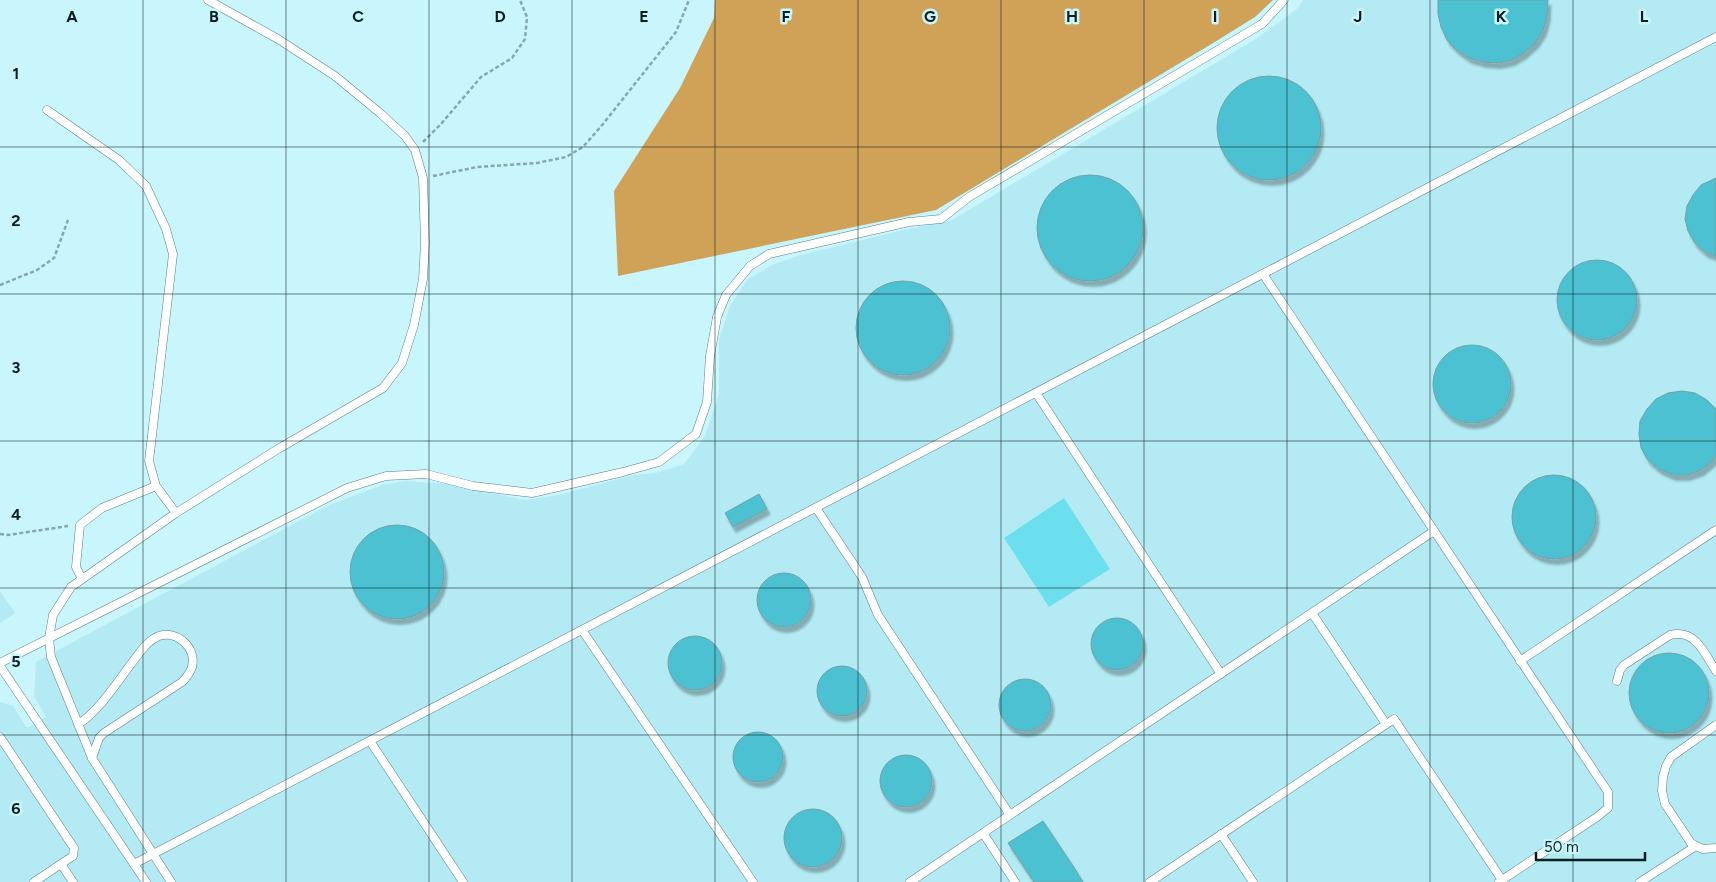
<svg xmlns="http://www.w3.org/2000/svg" width="1716" height="882" font-family="Figtree,sans-serif">
<style>
.built{fill:#b4eaf3}
.forest{fill:#cfa258}
.water{fill:#6cdfef}
.building{fill:#4cc1d2;stroke:#759fa5;filter:url(#shadow)}
.lines{fill:none;stroke-linecap:round;stroke-linejoin:round}
.service-casing{stroke:#588188;stroke-width:9}
.path{stroke:#86a8ad;stroke-width:2.5;stroke-dasharray:4 2.5;stroke-linecap:butt}
.service{stroke:#fff;stroke-width:8}
.grid{fill:none;stroke:#0d1e20;stroke-width:1;stroke-opacity:0.55}
.grid-label{font-size:16px;text-anchor:middle;font-weight:bold;fill:#0d1e20;stroke:#c9f5fc;stroke-width:5;stroke-linejoin:round;paint-order:stroke}
</style>
<defs>
<filter id="shadow"><feDropShadow dx="3" dy="5.5" stdDeviation="1" flood-color="#0004"/></filter>
</defs>
<rect width="100%" height="100%" fill="#c9f5fc"/>
<g class="built">
<path d="M1303,0H1716V882H0V702L13,706L27,728L46,717L34,696L36,662L327,506L382,485L405,481L448,484L525,500L558,495L633,475L656,473L684,464L705,436L719,394V339L730,306L747,280L772,265L797,256L899,231L952,220L1256,39L1298,8Z"/>
<path d="M0,591L15,613L0,623Z"/>
</g>
<path class="forest" d="M715,0H1273L1255,17L1218,40L936,210L618,276L614,191L680,88L714,18Z"/>
<path class="water" d="M1064,498L1110,569L1049,607L1004,538Z"/>
<g class="building">
<path d="M1438,0H1548L1547,17L1543,31L1535,43L1524,53L1512,60L1498,63L1483,62L1469,58L1457,50L1447,40L1441,27L1438,14Z"/>
<circle cx="1269" cy="128" r="52"/>
<circle cx="1090" cy="228" r="53"/>
<path d="M1716,178V256L1705,252L1695,243L1688,231L1685,219L1687,206L1693,195L1701,185Z"/>
<circle cx="1597" cy="300" r="40"/>
<circle cx="903" cy="328" r="47"/>
<circle cx="1472" cy="384" r="39"/>
<path d="M1682,391L1695,393L1707,400L1716,409V455L1712,461L1701,470L1687,475H1673L1659,469L1648,460L1641,448L1639,434L1640,421L1647,409L1656,399L1668,393Z"/>
<circle cx="1554" cy="517" r="42"/>
<path d="M759,494L767,509L733,527L725,513Z"/>
<circle cx="397" cy="572" r="47"/>
<circle cx="784" cy="600" r="27"/>
<circle cx="1117" cy="644" r="26"/>
<circle cx="695" cy="663" r="27"/>
<circle cx="1669" cy="693" r="40"/>
<circle cx="842" cy="691" r="25"/>
<circle cx="1025" cy="705" r="26"/>
<circle cx="758" cy="757" r="25"/>
<circle cx="906" cy="781" r="26"/>
<circle cx="813" cy="838" r="29"/>
<path d="M1043,821L1073,866L1083,882H1034L1008,843Z"/>
</g>
<g class="lines">
<g class="service-casing">
<g id="service">
<path d="M47,110L119,160L146,186L166,229L173,254L149,461L156,486L176,513"/>
<path d="M1263,274L1608,792V808L1597,817L1499,882"/>
<path d="M1036,393L1221,674"/>
<path d="M816,508L862,577L878,615L1010,815"/>
<path d="M82,579L76,567L80,525L102,508L156,486"/>
<path d="M1312,613L1386,724"/>
<path d="M582,630L753,882"/>
<path d="M1520,661L1716,530"/>
<path d="M0,663L347,488L386,476L426,474L473,486L532,493L623,472L659,462L696,434L707,402L710,356L717,317L726,295L750,266L769,254L909,222L941,219L969,197L1262,24L1284,0"/>
<path d="M0,666L146,882"/>
<path d="M1617,681L1620,670L1624,665L1670,635C1696,629 1704,653 1716,671"/>
<path d="M78,724C98,713 120,678 134,660C141,651 148,640 159,636C177,630 197,648 192,667C190,673 186,678 182,682L104,733L99,738L92,758"/>
<path d="M0,737L74,848L73,856L61,864"/>
<path d="M370,741L463,882"/>
<path d="M983,833L1015,882"/>
<path d="M1221,834L1253,882"/>
<path d="M1696,846L1691,843L1665,804L1662,791L1663,777L1666,766L1671,757L1716,725"/>
<path d="M134,864L1716,37"/>
<path d="M34,882L61,864L73,882"/>
<path d="M171,882L92,758L51,657L49,638L53,615L71,587L176,513L278,449L383,388L402,363L414,325L423,279L425,243L423,178L415,150L405,136L380,113L335,76L278,39L208,0"/>
<path d="M910,882L1434,531"/>
<path d="M1150,882L1394,719L1502,880"/>
<path d="M1640,882L1696,846L1703,849L1716,848"/>
</g>
</g>
<g class="path">
<path d="M423,142L441,124L481,77L512,58L525,39L527,17L520,0"/>
<path d="M433,176L477,167L537,163L566,157L583,147L603,124L676,32L689,0"/>
<path d="M0,285L37,270L54,258L68,220"/>
<path d="M0,534L8,535L68,526"/>
</g>
<use href="#service" class="service"/>
</g>
<path class="grid" d="M143,0V882M286,0V882M429,0V882M572,0V882M715,0V882M858,0V882M1001,0V882M1144,0V882M1287,0V882M1430,0V882M1573,0V882M0,147H1716M0,294H1716M0,441H1716M0,588H1716M0,735H1716"/>
<g class="grid-label">
<text x="72" y="22">A</text>
<text x="214" y="22">B</text>
<text x="358" y="22">C</text>
<text x="500" y="22">D</text>
<text x="644" y="22">E</text>
<text x="786" y="22">F</text>
<text x="930" y="22">G</text>
<text x="1072" y="22">H</text>
<text x="1215" y="22">I</text>
<text x="1358" y="22">J</text>
<text x="1501" y="22">K</text>
<text x="1644" y="22">L</text>
<text x="16" y="79">1</text>
<text x="16" y="226">2</text>
<text x="16" y="373">3</text>
<text x="16" y="520">4</text>
<text x="16" y="667">5</text>
<text x="16" y="814">6</text>
</g>
<path d="M1536 852v8h109v-8" fill="none" stroke="#0d1e20" stroke-width="2.5"/>
<text x="1544" y="852" font-size="15" fill="#0d1e20" stroke="#c9f5fc" stroke-width="4" paint-order="stroke">50 m</text>
</svg>
